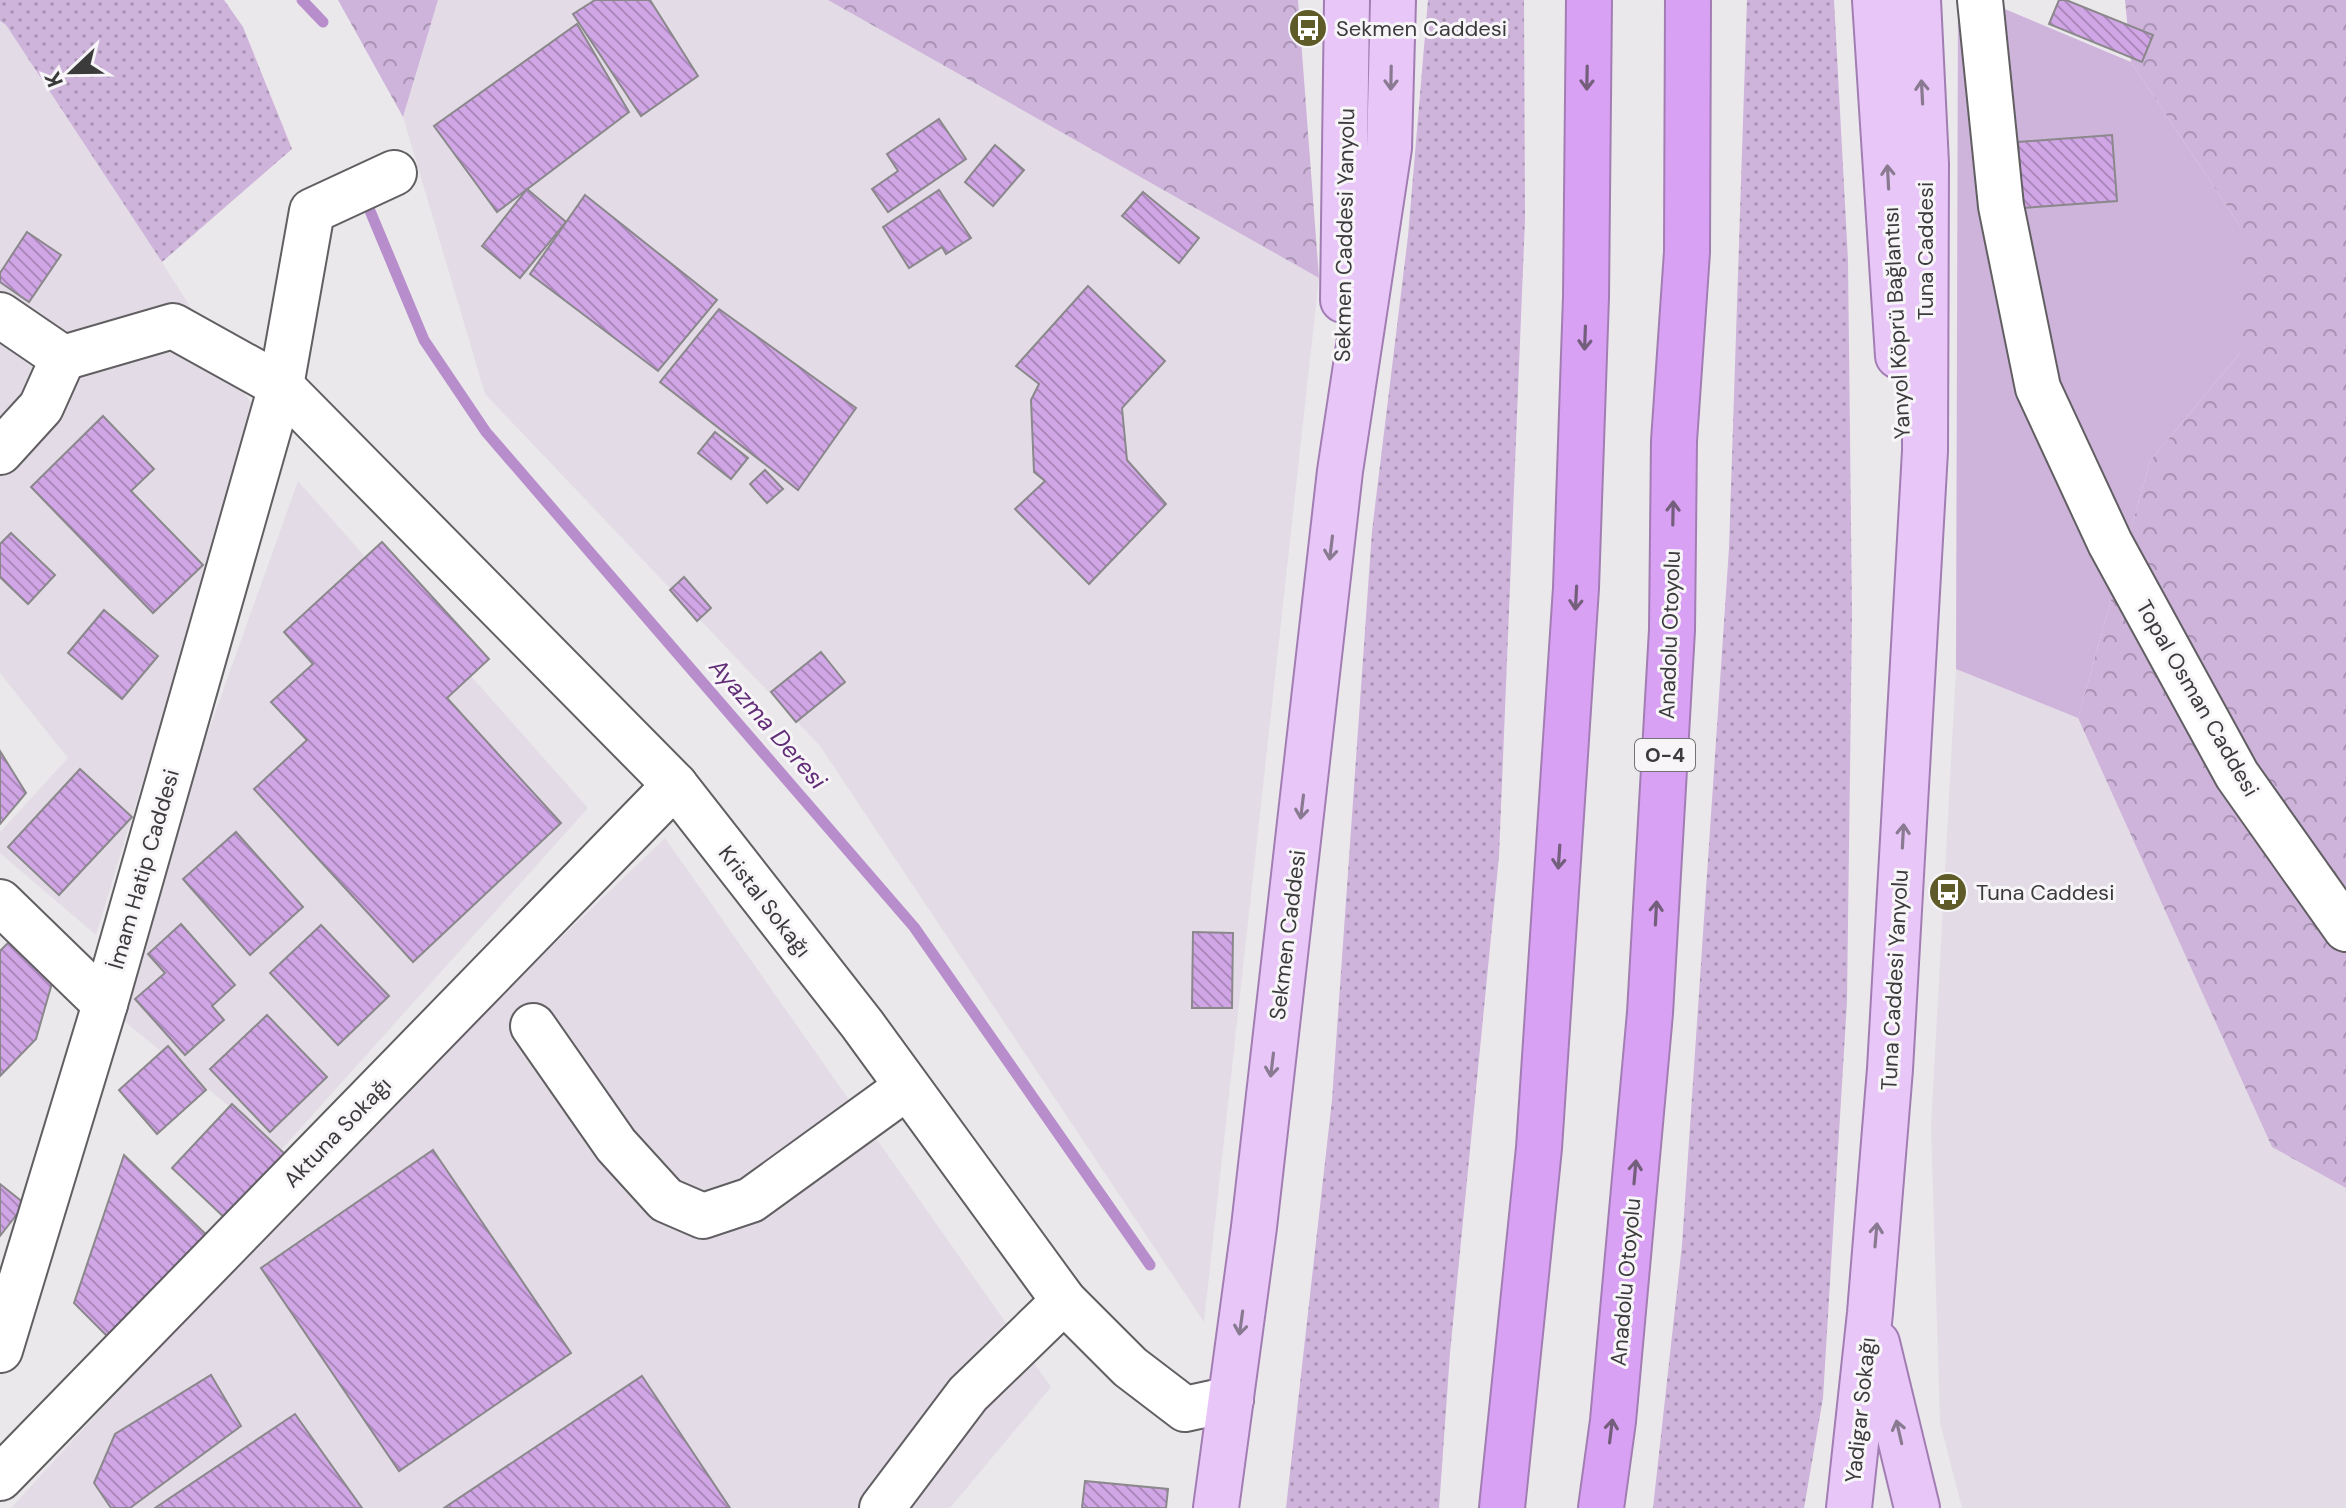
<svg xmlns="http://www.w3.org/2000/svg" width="2346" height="1508" font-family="'DM Sans',sans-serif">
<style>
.built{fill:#e3dce6}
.grass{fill:url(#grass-dots)}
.forest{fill:url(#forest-crowns)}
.pitch{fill:#ceb3db}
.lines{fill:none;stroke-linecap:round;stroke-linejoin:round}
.stream{stroke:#b78dcb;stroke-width:11}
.building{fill:url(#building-back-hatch);stroke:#8a888b;stroke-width:2}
.minor-casing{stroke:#615f62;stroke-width:48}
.major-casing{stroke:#a27db3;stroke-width:48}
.highway-casing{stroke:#a27db3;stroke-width:48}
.minor{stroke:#fff;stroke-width:44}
.major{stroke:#e8c7f8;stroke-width:44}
.highway{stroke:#d9a1f3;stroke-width:44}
.oneway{stroke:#897a91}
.oneway2{stroke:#735f7c}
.labels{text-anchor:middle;stroke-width:6;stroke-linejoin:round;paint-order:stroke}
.shield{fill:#f7f5f8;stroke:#747374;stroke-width:2}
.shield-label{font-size:20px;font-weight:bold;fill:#3c3b3c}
.poi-label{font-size:22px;fill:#3c3b3c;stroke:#f7f5f8;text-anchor:start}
.street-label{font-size:22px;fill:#3c3b3c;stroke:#f7f5f8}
.water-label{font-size:24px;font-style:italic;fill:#612d77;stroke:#f7f5f8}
</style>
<defs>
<pattern id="grass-dots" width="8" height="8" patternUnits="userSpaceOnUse" patternTransform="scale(2)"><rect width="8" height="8" fill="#ceb3db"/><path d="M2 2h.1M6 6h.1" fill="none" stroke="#a893b3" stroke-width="1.8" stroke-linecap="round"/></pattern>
<pattern id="forest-crowns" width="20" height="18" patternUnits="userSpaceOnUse" patternTransform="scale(2)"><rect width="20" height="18" fill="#ceb3db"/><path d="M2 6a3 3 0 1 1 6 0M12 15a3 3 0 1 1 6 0" fill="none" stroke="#a893b3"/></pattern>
<pattern id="building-back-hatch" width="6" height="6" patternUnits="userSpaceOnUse" patternTransform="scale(2)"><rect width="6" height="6" fill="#d1a6e6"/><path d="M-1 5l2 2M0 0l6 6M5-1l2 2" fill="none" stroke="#ab88bc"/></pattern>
</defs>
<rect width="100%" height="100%" fill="#eae8eb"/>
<g class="built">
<path d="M438,0H828L1319,278L1204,1322L820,746L485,394L403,117Z"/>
<path d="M0,21L6,25L162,262L256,411L96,935L0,853V832L68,758L0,673Z"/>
<path d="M298,481L588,808L282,1149L109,1009Z"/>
<path d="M1956,669L2078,718L2272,1147L2346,1188V1508H1962L1940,1423L1931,1126Z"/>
<path d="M665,838L1051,1387L950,1508H11L323,1166Z"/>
</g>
<g class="grass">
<path d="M0,0H224L243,27L292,149L162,262L6,25L0,21Z"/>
<path d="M1428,0H1524L1525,219L1499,856L1450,1353L1439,1508H1286L1332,1100L1372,531L1408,236Z"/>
<path d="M1747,0H1834L1848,260L1852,615L1847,1001L1823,1398L1804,1508H1653L1682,1245L1729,548Z"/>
</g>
<g class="forest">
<path d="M338,0H438L403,117Z"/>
<path d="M828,0H1298L1319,278Z"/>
<path d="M2125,0H2346V1188L2272,1147L2078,718L2150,461L2240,353V226L2131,62Z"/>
</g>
<path class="pitch" d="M1958,0H1983L2131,62L2240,226V353L2150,461L2078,718L1956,669Z"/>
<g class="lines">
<g class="stream">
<path d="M302,0L323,22"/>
<path d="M368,206L424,340L486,432L914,927L1150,1265"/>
</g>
</g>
<g class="building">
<path d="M595,0H650L698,76L641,116L573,14Z"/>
<path d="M2059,0H2066L2153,35L2142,62L2049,24Z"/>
<path d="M577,24L629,112L497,212L434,126Z"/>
<path d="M939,119L966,159L888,212L872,189L898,171L887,154Z"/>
<path d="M2112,135L2117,201L2023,208L2018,142Z"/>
<path d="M995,145L1024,170L993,206L965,182Z"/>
<path d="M527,189L566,222L520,278L482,246Z"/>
<path d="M939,190L971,238L946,254L942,247L909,268L883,227Z"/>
<path d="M1143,192L1199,238L1179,263L1122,216Z"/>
<path d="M585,195L717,300L658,371L530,274Z"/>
<path d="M27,232L61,255L29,302L0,282V273Z"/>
<path d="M1088,286L1165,361L1122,408L1127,460L1166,504L1089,584L1015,509L1045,481L1034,472L1031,400L1039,384L1016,366Z"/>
<path d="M719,309L856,408L798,490L660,382Z"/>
<path d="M103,416L154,469L131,491L203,565L153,613L31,487Z"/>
<path d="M715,432L748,458L731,479L698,453Z"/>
<path d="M765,470L783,489L767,503L750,484Z"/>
<path d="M11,533L55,575L28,604L0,577V544Z"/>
<path d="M382,542L489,659L447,698L561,823L413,962L254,789L307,740L271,702L313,664L284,632Z"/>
<path d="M684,577L711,608L697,621L670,590Z"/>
<path d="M104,610L158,656L122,699L68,653Z"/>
<path d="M821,652L845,682L796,722L771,692Z"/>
<path d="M0,751L26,793L0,824Z"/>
<path d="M80,769L132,817L59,895L8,847Z"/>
<path d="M236,832L303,907L250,955L183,879Z"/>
<path d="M181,924L235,985L212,1006L224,1020L185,1055L135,999L165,973L148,954Z"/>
<path d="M321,925L389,996L338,1045L270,973Z"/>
<path d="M1193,932L1233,933L1232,1008H1192Z"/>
<path d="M18,933L56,969L36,1039L0,1076V951Z"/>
<path d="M267,1015L327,1077L270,1132L210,1069Z"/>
<path d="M168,1046L206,1090L157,1134L119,1090Z"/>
<path d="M232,1104L287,1156L227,1220L172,1168Z"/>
<path d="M433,1150L571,1353L399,1471L261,1268Z"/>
<path d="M124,1155L217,1245L115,1344L74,1303Z"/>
<path d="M0,1184L25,1204L0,1236Z"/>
<path d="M211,1375L241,1426L130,1508H111L94,1483L115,1434Z"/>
<path d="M642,1376L730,1508H444Z"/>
<path d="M295,1414L362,1508H155Z"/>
<path d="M1085,1481L1168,1489L1166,1508H1082Z"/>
</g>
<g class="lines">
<g class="minor-casing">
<g id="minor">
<path d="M1980,0L2001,206L2038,388L2110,543L2237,775L2346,929"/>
<path d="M0,315L63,358L173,326L281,386L312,211L394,173"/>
<path d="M0,452L41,407L63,358"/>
<path d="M0,902L105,1004"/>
<path d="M533,1026L616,1145L666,1200L703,1216L751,1200L907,1087"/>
<path d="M0,1350L105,1004L281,386L675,785L862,1024L1064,1301L1130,1367L1185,1409L1231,1399"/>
<path d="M0,1478L675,785"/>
<path d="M882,1508L968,1394L1064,1301"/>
</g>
</g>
<g class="major-casing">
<g id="major">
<path d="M1875,0L1898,356"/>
<path d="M1343,300L1347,0"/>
<path d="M1877,1343L1917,1508"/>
<path d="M1216,1508L1254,1227L1340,471L1389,148L1393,0"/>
<path d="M1849,1508L1870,1313L1890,1069L1925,451L1926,164L1918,0"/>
</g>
</g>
<g class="highway-casing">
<g id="highway">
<path d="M1502,1508L1539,1148L1576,588L1586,297L1589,0"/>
<path d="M1601,1508L1613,1421L1650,1013L1672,630L1674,441L1687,252L1688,0"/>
</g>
</g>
<use href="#minor" class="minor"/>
<use href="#major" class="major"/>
<use href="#highway" class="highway"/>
</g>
<defs><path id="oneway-shaft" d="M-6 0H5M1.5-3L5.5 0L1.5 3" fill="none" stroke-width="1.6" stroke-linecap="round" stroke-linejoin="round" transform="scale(2)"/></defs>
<g class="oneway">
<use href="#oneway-shaft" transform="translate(1391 78) rotate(91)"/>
<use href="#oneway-shaft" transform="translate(1922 92) rotate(-93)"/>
<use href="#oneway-shaft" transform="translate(1888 177) rotate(-93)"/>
<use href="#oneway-shaft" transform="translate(1331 548) rotate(97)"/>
<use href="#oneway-shaft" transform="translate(1302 807) rotate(97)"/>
<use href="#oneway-shaft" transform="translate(1903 836) rotate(-87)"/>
<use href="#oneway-shaft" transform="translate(1272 1065) rotate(97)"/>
<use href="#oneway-shaft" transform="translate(1876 1235) rotate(-85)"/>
<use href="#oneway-shaft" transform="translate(1241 1323) rotate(98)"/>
<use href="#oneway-shaft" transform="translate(1899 1432) rotate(-103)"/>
</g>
<g class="oneway2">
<use href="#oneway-shaft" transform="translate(1587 78) rotate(91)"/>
<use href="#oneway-shaft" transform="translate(1585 338) rotate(92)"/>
<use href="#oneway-shaft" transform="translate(1673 513) rotate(-89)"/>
<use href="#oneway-shaft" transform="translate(1576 598) rotate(93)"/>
<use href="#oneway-shaft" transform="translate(1559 857) rotate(94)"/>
<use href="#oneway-shaft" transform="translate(1656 913) rotate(-87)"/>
<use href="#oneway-shaft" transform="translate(1635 1172) rotate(-85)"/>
<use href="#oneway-shaft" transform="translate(1611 1431) rotate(-83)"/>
</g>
<defs>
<g id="bus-disc" transform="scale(2)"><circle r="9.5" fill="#5f5b28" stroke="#f7f5f8"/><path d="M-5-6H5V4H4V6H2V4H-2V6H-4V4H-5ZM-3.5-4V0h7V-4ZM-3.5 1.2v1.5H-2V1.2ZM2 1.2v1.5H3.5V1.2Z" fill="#fff"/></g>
</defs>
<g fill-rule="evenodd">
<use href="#bus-disc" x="1308" y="28"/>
<use href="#bus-disc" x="1948" y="892"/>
</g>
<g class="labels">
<rect class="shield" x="1635" y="739" width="60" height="32" rx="6"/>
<g class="shield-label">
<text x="1665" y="762">O-4</text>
</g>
<g class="poi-label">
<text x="1336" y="36">Sekmen Caddesi</text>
<text x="1976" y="900">Tuna Caddesi</text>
</g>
<g class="street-label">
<text transform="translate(1344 235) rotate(-89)" y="8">Sekmen Caddesi Yanyolu</text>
<text transform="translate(1925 251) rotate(-90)" y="8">Tuna Caddesi</text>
<text transform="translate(1896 323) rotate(-93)" y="8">Yanyol Köprü Bağlantısı</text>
<text transform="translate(1669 635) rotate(-88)" y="8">Anadolu Otoyolu</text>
<text transform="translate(2198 698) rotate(60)" y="8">Topal Osman Caddesi</text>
<text transform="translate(143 869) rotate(-74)" y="8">İmam Hatip Caddesi</text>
<text transform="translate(765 901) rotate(52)" y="8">Kristal Sokağı</text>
<text transform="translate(1287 935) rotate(-83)" y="8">Sekmen Caddesi</text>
<text transform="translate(1894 980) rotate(-87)" y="8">Tuna Caddesi Yanyolu</text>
<text transform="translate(337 1132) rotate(-46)" y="8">Aktuna Sokağı</text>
<text transform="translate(1625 1282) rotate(-85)" y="8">Anadolu Otoyolu</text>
<text transform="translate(1860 1410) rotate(-84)" y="8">Yadigar Sokağı</text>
</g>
<g class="water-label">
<text transform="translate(768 724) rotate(49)" y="8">Ayazma Deresi</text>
</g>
</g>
<g transform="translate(72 72) rotate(248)" stroke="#f7f5f8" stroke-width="6" paint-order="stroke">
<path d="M0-6L14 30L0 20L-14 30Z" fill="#3c3b3c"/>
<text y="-12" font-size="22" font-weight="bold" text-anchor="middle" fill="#3c3b3c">K</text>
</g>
</svg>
